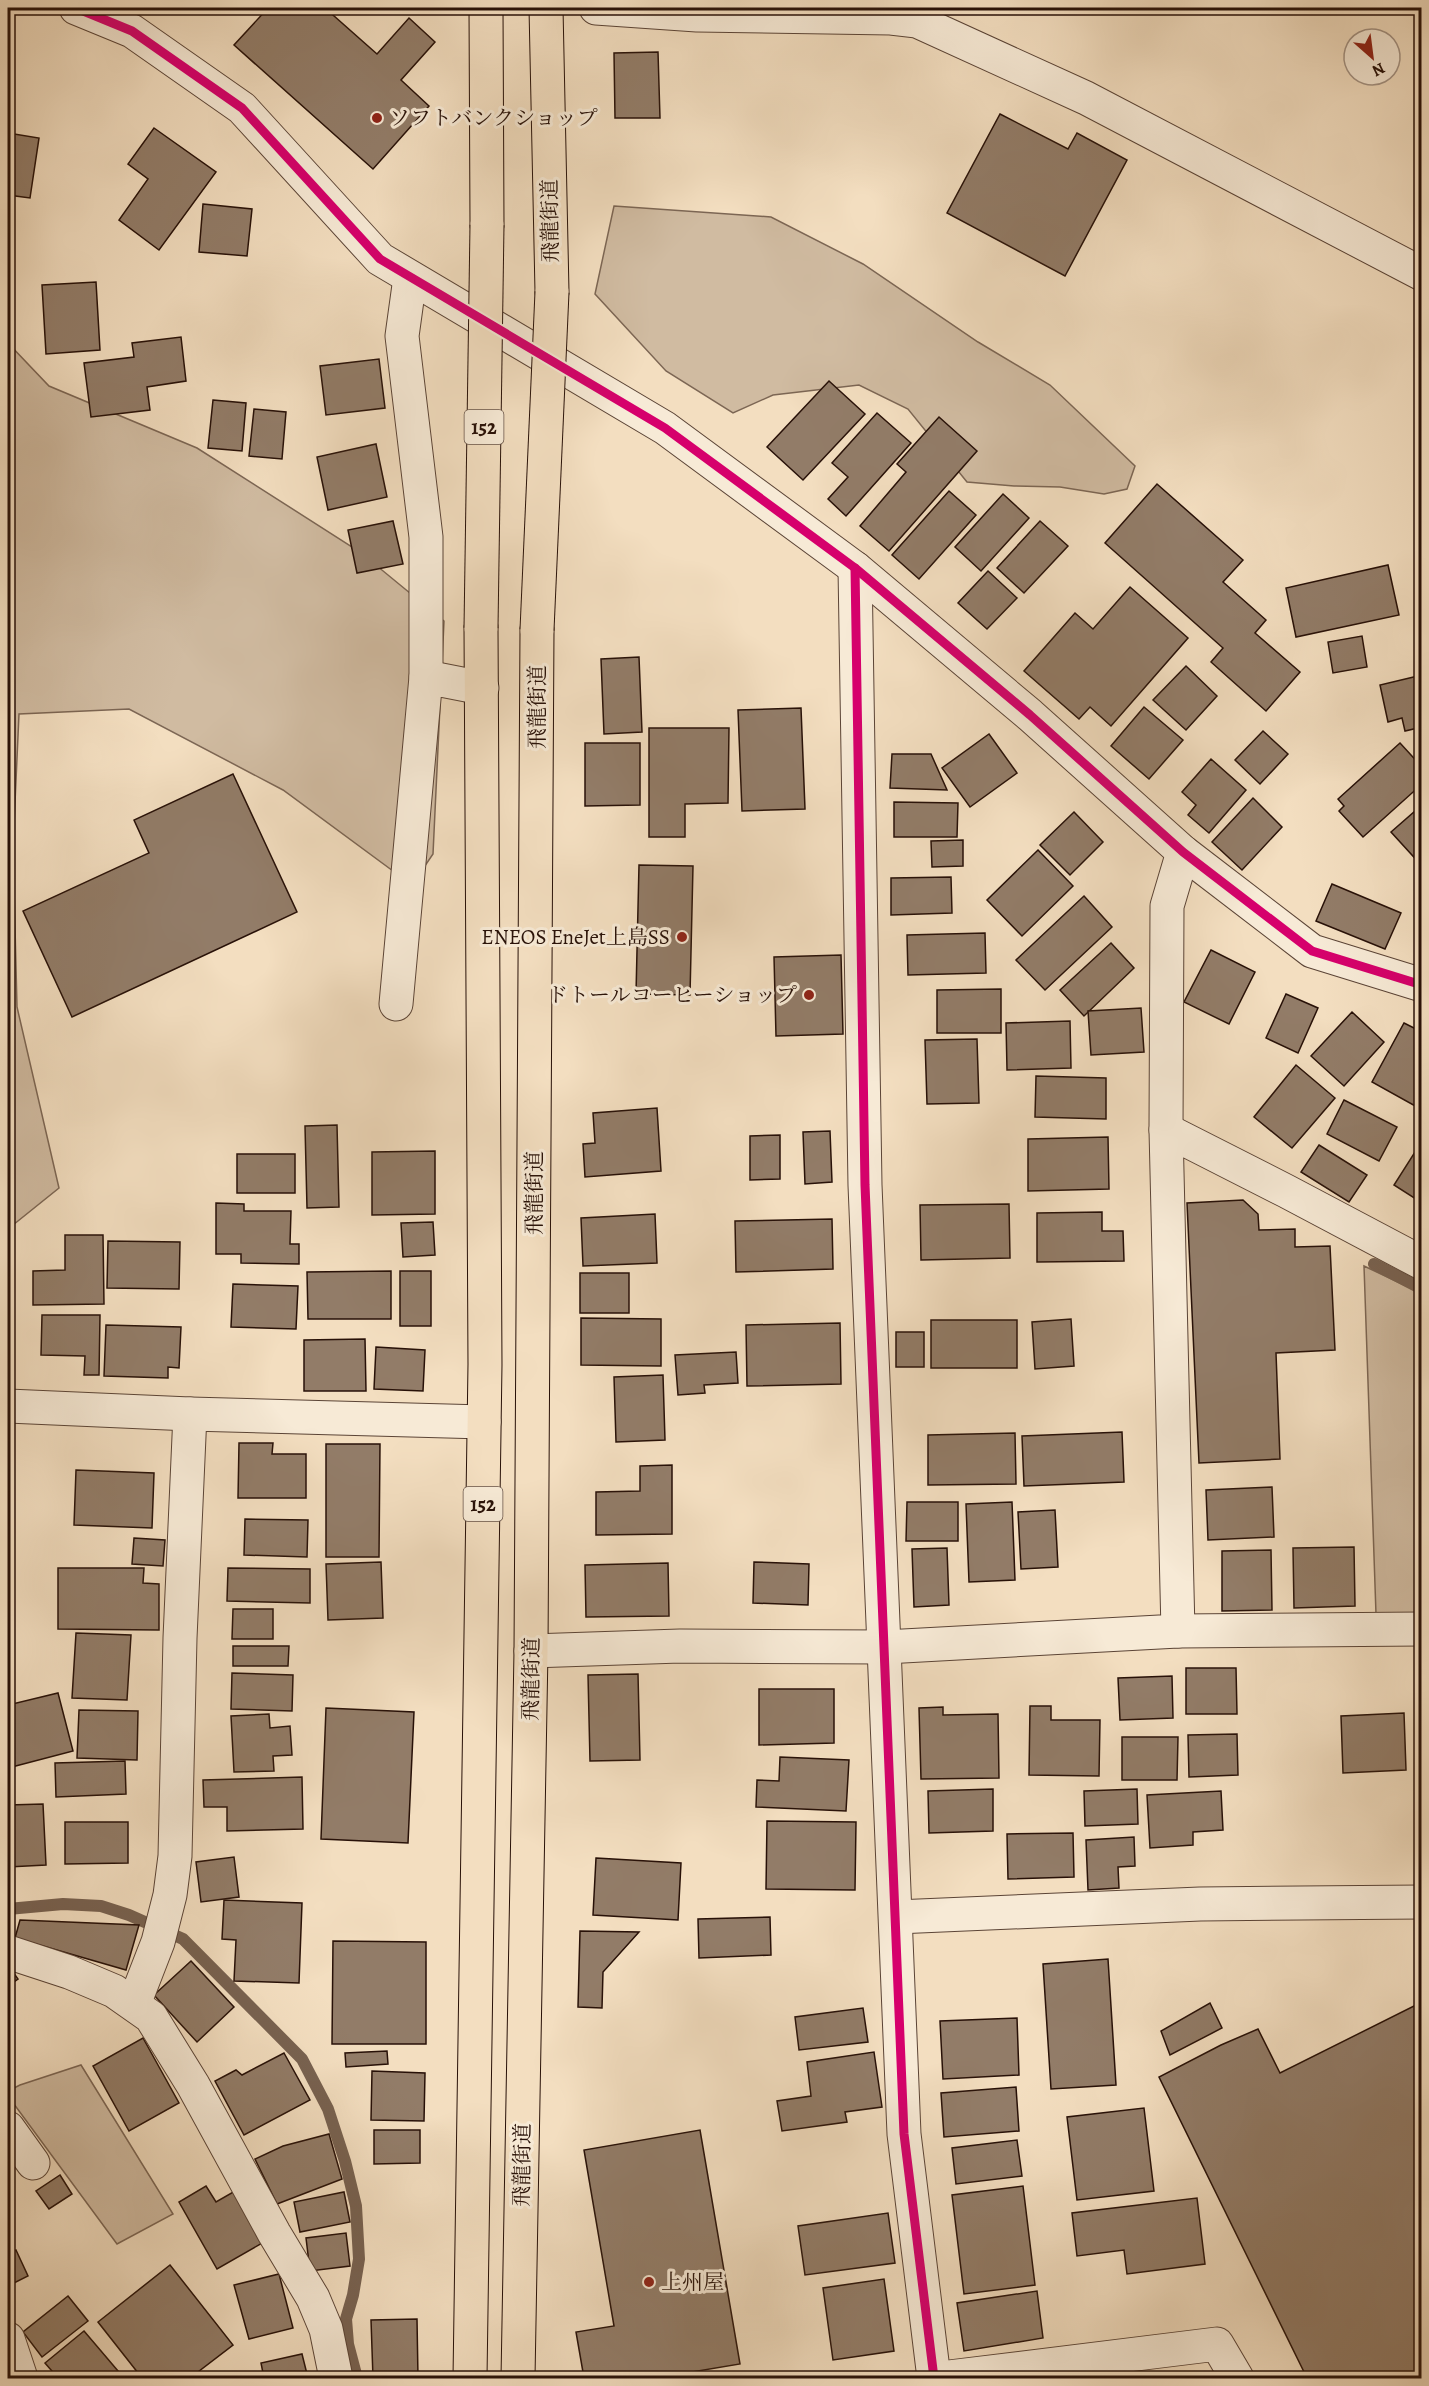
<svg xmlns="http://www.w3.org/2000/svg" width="1429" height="2386" font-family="Alegreya,'Noto Serif JP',serif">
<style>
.green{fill:#d0bba1;stroke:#7c6654;stroke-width:1.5}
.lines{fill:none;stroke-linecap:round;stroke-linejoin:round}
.stream{stroke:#786251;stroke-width:12}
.building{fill:#927c68;stroke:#281108;stroke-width:1.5}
.minor-casing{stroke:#5b4436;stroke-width:35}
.highway-casing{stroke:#281108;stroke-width:35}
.minor{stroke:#f7ead6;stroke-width:33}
.highway{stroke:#f3dec0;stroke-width:33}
.highway-bridge-casing{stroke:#281108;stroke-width:35;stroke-linecap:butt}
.highway-bridge{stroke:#f3dec0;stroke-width:33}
.cycleway-casing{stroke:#f7ead6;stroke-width:13}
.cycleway{stroke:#d6006c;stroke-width:9}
.poi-dot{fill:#8f2418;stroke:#f7ead6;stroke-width:2}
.labels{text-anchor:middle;stroke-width:6;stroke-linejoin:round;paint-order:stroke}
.shield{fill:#f7ead6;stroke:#665246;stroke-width:1.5}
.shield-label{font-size:20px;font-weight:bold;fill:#281108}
.poi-label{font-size:21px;fill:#281108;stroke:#f7ead6;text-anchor:start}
.street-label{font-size:21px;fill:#281108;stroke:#f7ead6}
</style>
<rect width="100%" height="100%" fill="#f3dec0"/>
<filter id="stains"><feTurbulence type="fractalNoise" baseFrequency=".00333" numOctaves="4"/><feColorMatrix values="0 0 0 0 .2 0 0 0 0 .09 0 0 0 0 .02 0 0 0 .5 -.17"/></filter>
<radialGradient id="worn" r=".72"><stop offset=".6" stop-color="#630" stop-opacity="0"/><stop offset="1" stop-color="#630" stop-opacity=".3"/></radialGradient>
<g class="green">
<path d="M614,206L771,217L863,264L978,342L1050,385L1135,466L1127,489L1104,494L1060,487L1014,486L967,482L908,409L859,385L773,395L733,413L666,371L595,294Z"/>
<path d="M8,343L49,386L197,448L360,552L444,621L433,854L412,885L283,790L129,709L19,714L13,847L17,1007L59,1188L8,1229Z"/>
<path d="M1364,1266L1421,1293V1614H1376Z"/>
<path d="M81,2065L173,2214L117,2244L8,2096V2091L20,2085Z"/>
</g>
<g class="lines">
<g class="stream">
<path d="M1374,1264L1422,1289"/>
<path d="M8,1909L63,1904L101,1906L129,1915L183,1939L302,2059L328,2109L345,2161L356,2206L359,2259L353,2295L346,2319L348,2344L357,2378"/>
</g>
</g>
<g class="building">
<path d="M268,8H325L377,54L409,18L435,42L401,80L429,106L373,169L234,45Z"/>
<path d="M658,52L660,118H615L614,53Z"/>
<path d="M1000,114L1068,149L1077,133L1127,160L1065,276L947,213Z"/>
<path d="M154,128L216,172L159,250L119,220L148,179L128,164Z"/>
<path d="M8,133L39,138L30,198L8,195Z"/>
<path d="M203,204L252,209L247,256L199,252Z"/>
<path d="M96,282L100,350L46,354L42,285Z"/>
<path d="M181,337L186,381L147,387L150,410L91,417L84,363L134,357L132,343Z"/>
<path d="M379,359L385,408L326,415L320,366Z"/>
<path d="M829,381L865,414L803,480L767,447Z"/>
<path d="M213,400L246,403L242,451L208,448Z"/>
<path d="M254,409L286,412L282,459L249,456Z"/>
<path d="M877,413L911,443L846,516L828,499L848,477L832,463Z"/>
<path d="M939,417L977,451L889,551L860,526L906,472L897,464Z"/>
<path d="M376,444L387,497L328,510L317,457Z"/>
<path d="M1157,484L1243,560L1223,582L1266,620L1255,633L1300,672L1266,711L1211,662L1223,648L1105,543Z"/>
<path d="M949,491L976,515L919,579L892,555Z"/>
<path d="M1003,494L1029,518L981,571L955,547Z"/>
<path d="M393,521L403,564L357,573L348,530Z"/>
<path d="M1040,521L1068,546L1024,593L997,568Z"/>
<path d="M1388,565L1399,615L1296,637L1286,588Z"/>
<path d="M988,571L1017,598L987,629L958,603Z"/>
<path d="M1130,587L1188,638L1111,726L1090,707L1079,719L1024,671L1075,613L1093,629Z"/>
<path d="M1362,636L1367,667L1333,673L1328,642Z"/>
<path d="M639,657L642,732L604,734L601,659Z"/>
<path d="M1186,666L1217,696L1186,730L1153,700Z"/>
<path d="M1422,675V739H1421L1418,728L1405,731L1402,718L1388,722L1380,685Z"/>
<path d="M1144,707L1183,740L1149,779L1111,746Z"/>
<path d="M801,708L805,809L742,811L738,710Z"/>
<path d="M649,728H729L728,803L685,804V837H649Z"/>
<path d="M1263,731L1288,754L1260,784L1235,760Z"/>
<path d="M989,734L1017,773L970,807L942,768Z"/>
<path d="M585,743H640V805L585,806Z"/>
<path d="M1400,743L1422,767V784L1363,837L1339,811L1344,806L1338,799Z"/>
<path d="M892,754H931L947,790L890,788Z"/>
<path d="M1211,759L1246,790L1209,833L1188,815L1196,805L1182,792Z"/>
<path d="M233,774L297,912L72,1017L23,911L149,853L134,820Z"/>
<path d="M1253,798L1282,827L1242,870L1212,842Z"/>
<path d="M894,802L958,803L957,837H894Z"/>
<path d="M1422,805V866L1391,832Z"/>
<path d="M1074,812L1103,842L1070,875L1040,845Z"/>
<path d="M963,840V866L932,867L931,841Z"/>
<path d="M1038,850L1073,886L1022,936L987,900Z"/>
<path d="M639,865L693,866L690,995L636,994Z"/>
<path d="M951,877L952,913L891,915V878Z"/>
<path d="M1332,884L1401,913L1385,949L1316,921Z"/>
<path d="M1084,896L1112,927L1045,990L1016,960Z"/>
<path d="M985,933L986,973L908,975L907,935Z"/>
<path d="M1111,943L1134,968L1084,1016L1060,990Z"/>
<path d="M1211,950L1255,972L1229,1024L1184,1002Z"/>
<path d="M841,955L843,1034L776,1036L774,957Z"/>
<path d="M1001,989V1033H937V990Z"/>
<path d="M1286,994L1318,1008L1298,1053L1266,1038Z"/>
<path d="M1141,1008L1144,1052L1091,1055L1088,1011Z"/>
<path d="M1352,1012L1384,1042L1344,1086L1311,1056Z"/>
<path d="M1070,1021L1071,1068L1007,1070L1006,1023Z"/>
<path d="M1404,1023L1422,1032V1100L1417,1107L1372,1082Z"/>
<path d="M977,1039L979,1103L927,1104L925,1040Z"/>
<path d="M1296,1065L1335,1098L1292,1148L1254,1117Z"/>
<path d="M1036,1076L1106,1078V1119L1035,1117Z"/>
<path d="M1344,1100L1397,1127L1379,1161L1327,1134Z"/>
<path d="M657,1108L661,1171L585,1177L583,1144L595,1143L593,1113Z"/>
<path d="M337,1125L339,1207L307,1208L305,1126Z"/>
<path d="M830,1131L832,1182L805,1184L803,1132Z"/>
<path d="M780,1135V1179L750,1180V1136Z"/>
<path d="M1108,1137L1109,1189L1028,1191V1139Z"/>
<path d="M1319,1145L1367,1175L1349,1202L1301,1172Z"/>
<path d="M435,1151V1214L372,1215V1152Z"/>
<path d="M1415,1152L1422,1156V1203L1394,1185Z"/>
<rect x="237" y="1154" width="58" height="39"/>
<path d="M1243,1200L1258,1214L1259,1230L1295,1229V1247L1330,1246L1335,1350L1276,1353L1280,1459L1199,1463L1187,1203Z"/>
<path d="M216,1203L244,1204V1211H291L290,1244H299V1264L241,1263V1254H216Z"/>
<path d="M1009,1204L1010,1258L921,1260L920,1205Z"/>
<path d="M1102,1212V1231H1123L1124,1261L1037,1262V1213Z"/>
<path d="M655,1214L657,1263L583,1266L581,1218Z"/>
<path d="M832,1219L833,1269L736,1272L735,1221Z"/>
<path d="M433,1222L435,1255L403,1257L401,1223Z"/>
<path d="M65,1235H103L104,1304L33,1305V1271L65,1270Z"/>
<path d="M108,1241L180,1242L179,1289L107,1288Z"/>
<path d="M391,1271V1319H308L307,1272Z"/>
<rect x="400" y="1271" width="31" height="55"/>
<rect x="580" y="1273" width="49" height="40"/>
<path d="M233,1284L298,1286L296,1329L231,1327Z"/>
<rect x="8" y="1307" width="4" height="53"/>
<path d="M42,1315H100L99,1375H84L85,1356L41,1355Z"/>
<path d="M581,1318L661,1319V1366L581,1365Z"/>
<path d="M1071,1319L1074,1366L1035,1369L1032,1322Z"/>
<rect x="931" y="1320" width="86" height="48"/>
<path d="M840,1323L841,1384L747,1386L746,1325Z"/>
<path d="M106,1325L181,1327L179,1368L168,1367V1378L104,1376Z"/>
<rect x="896" y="1332" width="28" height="35"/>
<path d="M365,1339L366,1391H304V1340Z"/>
<path d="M376,1347L425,1350L423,1391L374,1389Z"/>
<path d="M736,1352L738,1383L704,1385L705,1393L678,1395L675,1355Z"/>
<path d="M663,1375L665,1440L616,1442L614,1377Z"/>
<path d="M1122,1432L1124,1482L1024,1486L1022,1436Z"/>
<path d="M1015,1433L1016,1484L928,1485V1435Z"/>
<path d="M239,1443H273L272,1454H306V1498H238Z"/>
<path d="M326,1444H380L379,1557H326Z"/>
<path d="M672,1465V1534L596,1535V1492L640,1491V1466Z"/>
<path d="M76,1470L154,1473L152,1528L74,1525Z"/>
<path d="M1272,1487L1274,1537L1208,1540L1206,1490Z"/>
<path d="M907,1502H958V1541H906Z"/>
<path d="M1012,1502L1015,1580L969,1582L966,1504Z"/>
<path d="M1055,1510L1058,1567L1021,1569L1018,1512Z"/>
<path d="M245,1519L308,1520L307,1557L244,1555Z"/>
<path d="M134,1538L165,1540L163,1566L132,1564Z"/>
<path d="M1354,1547L1355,1606L1294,1608L1293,1548Z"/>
<path d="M947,1548L949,1605L914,1607L912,1549Z"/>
<path d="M1271,1550L1272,1610L1222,1611V1551Z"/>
<path d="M381,1562L383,1618L328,1620L326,1564Z"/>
<path d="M754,1562L809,1564L808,1605L753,1603Z"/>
<path d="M668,1563L669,1616L586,1617L585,1565Z"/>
<path d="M58,1568H144L143,1583L159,1584V1630L58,1629Z"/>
<path d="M228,1568L310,1569V1603L227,1601Z"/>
<path d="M233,1609H273V1639H232Z"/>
<path d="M76,1633L131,1635L127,1700L72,1698Z"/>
<path d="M233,1646H289L288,1666H233Z"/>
<path d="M1186,1668H1236L1237,1714H1186Z"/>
<path d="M232,1673L293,1675L292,1711L231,1709Z"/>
<path d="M638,1674L640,1760L590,1761L588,1675Z"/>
<path d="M1172,1676L1173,1718L1120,1720L1118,1678Z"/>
<path d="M759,1689H834V1743L759,1745Z"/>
<path d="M58,1693L73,1751L8,1768V1705Z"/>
<path d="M1030,1706H1051V1720H1100L1099,1776L1029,1775Z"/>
<path d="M943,1707V1715L998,1714L999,1778L921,1779L919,1708Z"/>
<path d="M326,1708L414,1712L408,1843L321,1839Z"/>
<path d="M1415,1708H1422V1765H1416Z"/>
<path d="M79,1710L138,1711L137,1760L77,1758Z"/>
<path d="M1404,1713L1406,1770L1343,1773L1341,1716Z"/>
<path d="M269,1714L270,1728L290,1726L292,1755L273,1756L274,1771L234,1772L231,1716Z"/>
<path d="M1237,1734L1238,1775L1189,1777L1188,1735Z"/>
<path d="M1122,1737H1178L1177,1780H1122Z"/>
<path d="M780,1757L849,1760L846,1811L756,1807L757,1780L779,1781Z"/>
<path d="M125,1761L126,1794L56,1797L55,1763Z"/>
<path d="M302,1777L303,1829L227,1831V1807H204L203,1780Z"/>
<path d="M993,1789V1831L929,1833L928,1791Z"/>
<path d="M1137,1789L1138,1824L1085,1826L1084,1791Z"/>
<path d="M1221,1791L1223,1830L1193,1832V1845L1150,1848L1147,1795Z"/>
<path d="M43,1804L46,1865L8,1867V1805Z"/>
<path d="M1418,1812H1422V1870H1419Z"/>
<path d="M767,1821L856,1822L855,1890L766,1889Z"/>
<path d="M65,1822H128V1863L65,1864Z"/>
<path d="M1073,1833L1074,1877L1008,1879L1007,1834Z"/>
<path d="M1134,1837L1135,1866L1118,1867L1119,1888L1088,1890L1086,1840Z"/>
<path d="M234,1857L239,1897L201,1902L196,1862Z"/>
<path d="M596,1858L681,1863L678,1920L593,1915Z"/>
<path d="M224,1900L302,1903L299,1983L234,1981L236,1940L222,1939Z"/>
<path d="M770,1917L771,1955L699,1958L698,1919Z"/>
<path d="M20,1920L139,1925L126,1970L15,1938Z"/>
<path d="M580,1931L639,1932L603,1972L602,2008L578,2007Z"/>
<path d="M333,1941L426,1942V2044H332Z"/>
<path d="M1108,1959L1116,2085L1051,2089L1043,1964Z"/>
<path d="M191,1961L234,2007L197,2042L154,1995Z"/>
<path d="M8,1965L18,1979L8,1986Z"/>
<path d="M1422,2002V2378H1307L1159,2077L1221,2045L1258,2029L1280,2073Z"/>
<path d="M1210,2003L1222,2028L1170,2055L1161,2031Z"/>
<path d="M863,2008L868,2042L799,2050L795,2017Z"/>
<path d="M1017,2018L1019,2075L943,2079L940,2021Z"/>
<path d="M143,2038L179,2103L129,2131L93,2066Z"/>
<path d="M387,2051L388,2064L346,2067L345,2053Z"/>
<path d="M874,2052L882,2107L845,2112L847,2122L782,2131L777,2101L811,2096L807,2062Z"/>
<path d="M284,2053L310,2100L244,2135L215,2081L236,2070L242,2075Z"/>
<path d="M372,2071L425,2073L424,2121L371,2120Z"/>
<path d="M1016,2087L1019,2131L944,2137L941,2093Z"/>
<path d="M1144,2108L1154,2191L1077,2200L1067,2117Z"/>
<path d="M374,2130H420V2163L374,2164Z"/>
<path d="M700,2130L740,2364L656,2378H584L576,2332L614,2326L584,2150Z"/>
<path d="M329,2134L342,2179L277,2204L255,2159L283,2146Z"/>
<path d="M1017,2140L1022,2176L956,2184L952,2148Z"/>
<path d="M60,2175L72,2194L49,2209L36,2191Z"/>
<path d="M206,2186L216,2202L235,2191L264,2242L217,2269L179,2202Z"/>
<path d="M1023,2186L1035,2285L964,2294L952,2195Z"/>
<path d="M344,2192L350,2222L300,2232L294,2202Z"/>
<path d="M1197,2198L1205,2264L1127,2274L1124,2250L1077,2256L1072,2213Z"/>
<path d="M888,2213L895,2263L805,2275L798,2226Z"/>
<path d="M346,2233L350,2266L310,2271L306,2238Z"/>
<path d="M16,2250L28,2276L8,2286V2254Z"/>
<path d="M170,2265L233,2345L190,2378H142L98,2322Z"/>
<path d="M279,2274L293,2328L249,2339L234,2285Z"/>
<path d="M884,2279L894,2351L833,2360L823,2288Z"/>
<path d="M1037,2291L1043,2338L964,2351L957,2303Z"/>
<path d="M68,2296L88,2321L42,2357L23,2332Z"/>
<path d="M417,2319L418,2378H373L371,2320Z"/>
<path d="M84,2331L124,2378H58L45,2363Z"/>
<path d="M302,2354L308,2378H264L261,2363Z"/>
</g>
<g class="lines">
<g class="minor-casing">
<g id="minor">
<path d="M76,8L132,31L242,108L380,259L665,428L855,568L1030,715L1183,852L1312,951L1422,985"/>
<path d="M596,8L697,15L891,18L917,21L1086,98L1422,274"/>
<path d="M410,278L402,336L426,537V677"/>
<path d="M855,568L865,1185L904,2134L934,2378"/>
<path d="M396,1004L426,677L482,688"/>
<path d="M1166,1130L1167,906L1183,852"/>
<path d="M8,1406L190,1414"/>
<path d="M1178,1631L1422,1629"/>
<path d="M531,1651L680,1646L885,1647L1178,1631L1166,1130L1286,1191L1422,1263"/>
<path d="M896,1917L1200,1904L1422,1902"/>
<path d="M8,1952L69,1972L114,1991L151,2017L193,2085L274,2233L313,2298L326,2329L336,2378"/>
<path d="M134,2004L158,1942L170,1895L175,1856L180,1638L190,1414L484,1422"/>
<path d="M8,2128L33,2163"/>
<path d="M8,2339L21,2378"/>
<path d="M941,2378L1217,2344L1237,2378"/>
</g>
</g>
<g class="highway-casing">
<g id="highway">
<path d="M486,8L487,225"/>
<path d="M546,8L552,292"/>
<path d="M470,2378L485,1364L481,628"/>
<path d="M518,2378L531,1651L537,630"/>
</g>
</g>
<use href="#minor" class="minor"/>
<use href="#highway" class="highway"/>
<g class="highway-bridge-casing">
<g id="highway-bridge">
<path d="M481,628L487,225"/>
<path d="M537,630L552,292"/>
</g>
</g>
<use href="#highway-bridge" class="highway-bridge"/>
<g class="cycleway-casing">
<g id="cycleway">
<path d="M76,8L132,31L242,108L380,259L665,428L855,568L1030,715L1183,852L1312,951L1422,985"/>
<path d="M855,568L865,1185L904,2134L934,2378"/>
</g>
</g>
<use href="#cycleway" class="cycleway"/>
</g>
<g class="poi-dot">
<circle cx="377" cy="118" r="6"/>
<circle cx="682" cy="937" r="6"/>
<circle cx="809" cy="995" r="6"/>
<circle cx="649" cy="2282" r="6"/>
</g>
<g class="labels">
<g class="shield">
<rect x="464.5" y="410" width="39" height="34" rx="4.5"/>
<rect x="463.5" y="1487" width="39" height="34" rx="4.5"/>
</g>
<g class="shield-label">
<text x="484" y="434">152</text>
<text x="483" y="1511">152</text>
</g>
<g class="poi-label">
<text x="389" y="125">ソフトバンクショップ</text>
<text x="670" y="944" text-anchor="end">ENEOS EneJet上島SS</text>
<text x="797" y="1002" text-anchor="end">ドトールコーヒーショップ</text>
<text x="661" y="2289">上州屋</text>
</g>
<g class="street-label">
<text transform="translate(550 221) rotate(-91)" y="7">飛龍街道</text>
<text transform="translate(537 707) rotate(-90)" y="7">飛龍街道</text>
<text transform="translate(534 1193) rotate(-90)" y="7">飛龍街道</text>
<text transform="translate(531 1679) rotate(-89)" y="7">飛龍街道</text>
<text transform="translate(522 2165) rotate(-89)" y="7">飛龍街道</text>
</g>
</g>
<rect width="1429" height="2386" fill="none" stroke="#f3dec0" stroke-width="30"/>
<rect x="9" y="9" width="1411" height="2368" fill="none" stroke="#281108" stroke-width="3"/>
<rect x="15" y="15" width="1399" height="2356" fill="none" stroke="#281108" stroke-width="1.5"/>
<g transform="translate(1372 57) rotate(152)"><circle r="28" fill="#f7ead6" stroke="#a49384" stroke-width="1.5"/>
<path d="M0-4.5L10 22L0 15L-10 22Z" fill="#8f2418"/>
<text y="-9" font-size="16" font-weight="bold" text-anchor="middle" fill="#281108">N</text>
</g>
<rect width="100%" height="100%" filter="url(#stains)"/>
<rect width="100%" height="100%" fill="url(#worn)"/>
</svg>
